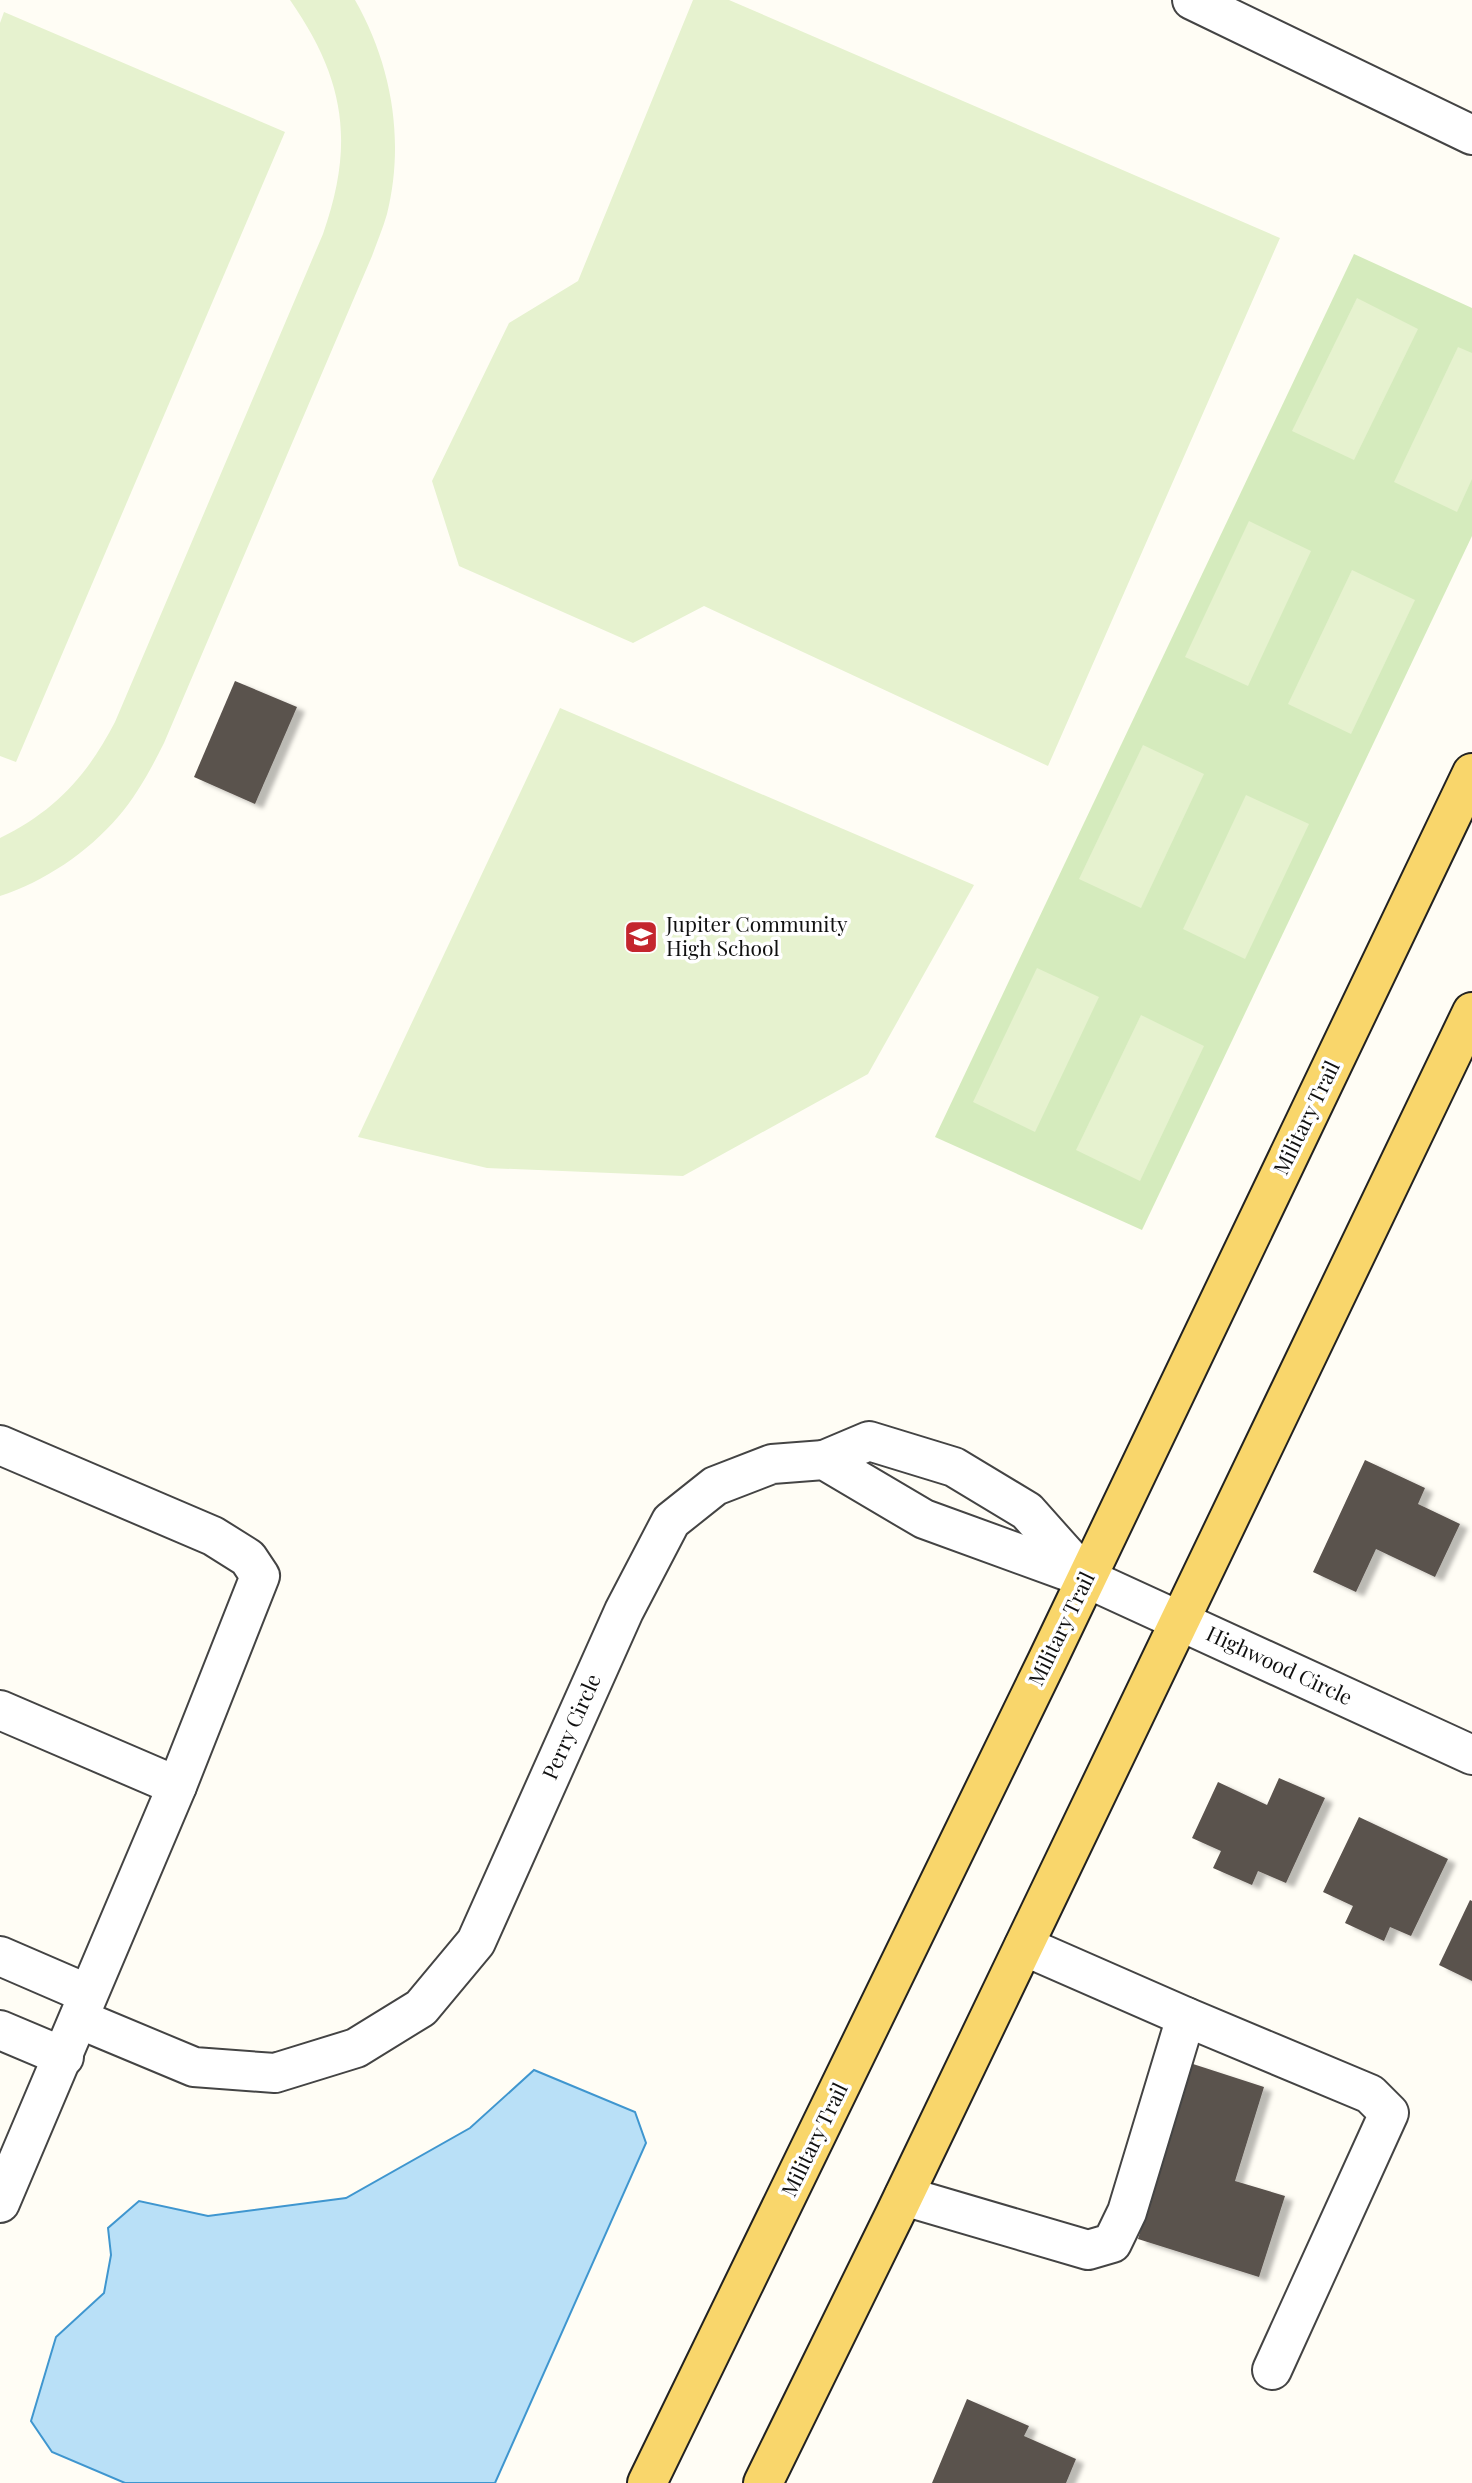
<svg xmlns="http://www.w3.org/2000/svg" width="1472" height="2483" font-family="'Playfair Display',serif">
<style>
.green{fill:#d5ebbd}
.pitch{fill:#e6f2cf}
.water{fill:#b9e0f7;stroke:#3f96cf;stroke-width:2}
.building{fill:#5a524d;filter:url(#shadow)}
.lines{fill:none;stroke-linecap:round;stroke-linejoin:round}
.minor-casing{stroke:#444;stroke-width:42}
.major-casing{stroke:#222;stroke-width:42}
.minor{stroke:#fff;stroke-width:38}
.major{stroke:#f9d66b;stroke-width:38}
.labels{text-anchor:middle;stroke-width:7;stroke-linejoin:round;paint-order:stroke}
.poi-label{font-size:21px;fill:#111;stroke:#fff;text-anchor:start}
.street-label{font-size:21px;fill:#111;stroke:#fff}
</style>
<defs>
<filter id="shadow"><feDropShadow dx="8" dy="4.5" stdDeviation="2" flood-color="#0004"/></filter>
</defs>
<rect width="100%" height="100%" fill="#fffdf5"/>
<path class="green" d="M1354,254L1472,308V536L1142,1230L935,1137Z"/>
<g class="pitch">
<path d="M290,0H355C392,65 405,141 387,214C383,228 377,242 372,256L164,743C151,769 137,795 118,817C88,852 44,882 0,896V838C55,811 87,776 115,722L323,234C355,143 345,79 290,0Z"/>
<path d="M693,0H729L1280,238L1048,766L704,606L633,643L459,566L432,481L509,323L578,281Z"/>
<path d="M4,12L285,132L16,762L0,756V23Z"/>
<path d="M1357,298L1418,329L1354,460L1292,431Z"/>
<path d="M1458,347L1472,353V479L1457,512L1394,482Z"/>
<path d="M1249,521L1311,551L1248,686L1185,657Z"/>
<path d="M1352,570L1415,600L1351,734L1288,704Z"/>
<path d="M560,708L974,885L868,1074L683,1176L487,1168L358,1137Z"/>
<path d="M1143,745L1204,774L1141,908L1079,879Z"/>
<path d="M1246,795L1309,824L1245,959L1183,929Z"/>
<path d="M1037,968L1099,997L1035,1132L973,1102Z"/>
<path d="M1141,1015L1204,1046L1140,1181L1076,1150Z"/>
</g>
<path class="water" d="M534,2070L635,2112L646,2143L495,2483H125L52,2452L31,2421L56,2337L104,2293L111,2255L108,2228L139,2201L208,2216L346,2198L470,2128Z"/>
<g class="building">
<path d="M235,681L297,707L255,804L194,777Z"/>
<path d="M1365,1460L1425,1488L1418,1504L1460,1524L1435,1577L1376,1549L1356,1592L1313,1572Z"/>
<path d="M1279,1778L1325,1798L1286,1883L1258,1871L1252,1885L1213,1868L1221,1851L1192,1838L1218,1782L1267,1805Z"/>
<path d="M1359,1817L1448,1859L1411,1936L1390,1927L1384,1941L1345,1923L1353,1906L1323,1892Z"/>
<path d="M1470,1900L1472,1901V1981L1439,1965Z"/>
<path d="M1193,2064L1264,2087L1235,2181L1285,2196L1259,2277L1138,2239Z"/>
<path d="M967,2399L1029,2426L1024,2436L1076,2459L1066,2483H932Z"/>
</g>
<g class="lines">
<g class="minor-casing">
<g id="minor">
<path d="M1192,0L1472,135"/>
<path d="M0,1445L213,1536L248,1558L260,1576L177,1786L0,2203"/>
<path d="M824,1460L869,1441L954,1467L1027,1511L1085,1576"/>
<path d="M0,1710L177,1786"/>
<path d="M1024,1946L1186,2017L1370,2094L1389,2113L1272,2370"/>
<path d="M0,1956L88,1994"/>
<path d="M79,2019L194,2067L275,2073L356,2048L421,2008L476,1942L624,1611L671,1521L715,1486L772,1464L824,1460L924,1519L1086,1578L1472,1755"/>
<path d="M0,2030L64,2057"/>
<path d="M904,2196L1088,2250L1112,2243L1127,2212L1186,2017"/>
</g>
</g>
<g class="major-casing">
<g id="major">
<path d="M647,2483L1048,1659L1472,773"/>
<path d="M763,2483L895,2214L1472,1012"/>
</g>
</g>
<use href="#minor" class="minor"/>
<use href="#major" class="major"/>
</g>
<defs>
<g id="school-square" transform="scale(1.75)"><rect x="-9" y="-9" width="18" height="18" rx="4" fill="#c4262e" stroke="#fff"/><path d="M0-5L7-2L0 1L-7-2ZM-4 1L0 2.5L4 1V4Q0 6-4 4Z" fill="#fff"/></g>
</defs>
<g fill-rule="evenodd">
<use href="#school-square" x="641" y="937"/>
</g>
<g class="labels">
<g class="poi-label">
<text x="666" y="932">Jupiter Community<tspan x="666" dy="24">High School</tspan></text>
</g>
<g class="street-label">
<text transform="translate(1307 1118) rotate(-64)" y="7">Military Trail</text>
<text transform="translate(1062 1629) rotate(-64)" y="7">Military Trail</text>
<text transform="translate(1279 1666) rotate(25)" y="7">Highwood Circle</text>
<text transform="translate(572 1727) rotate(-66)" y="7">Perry Circle</text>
<text transform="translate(815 2140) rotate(-64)" y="7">Military Trail</text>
</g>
</g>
</svg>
